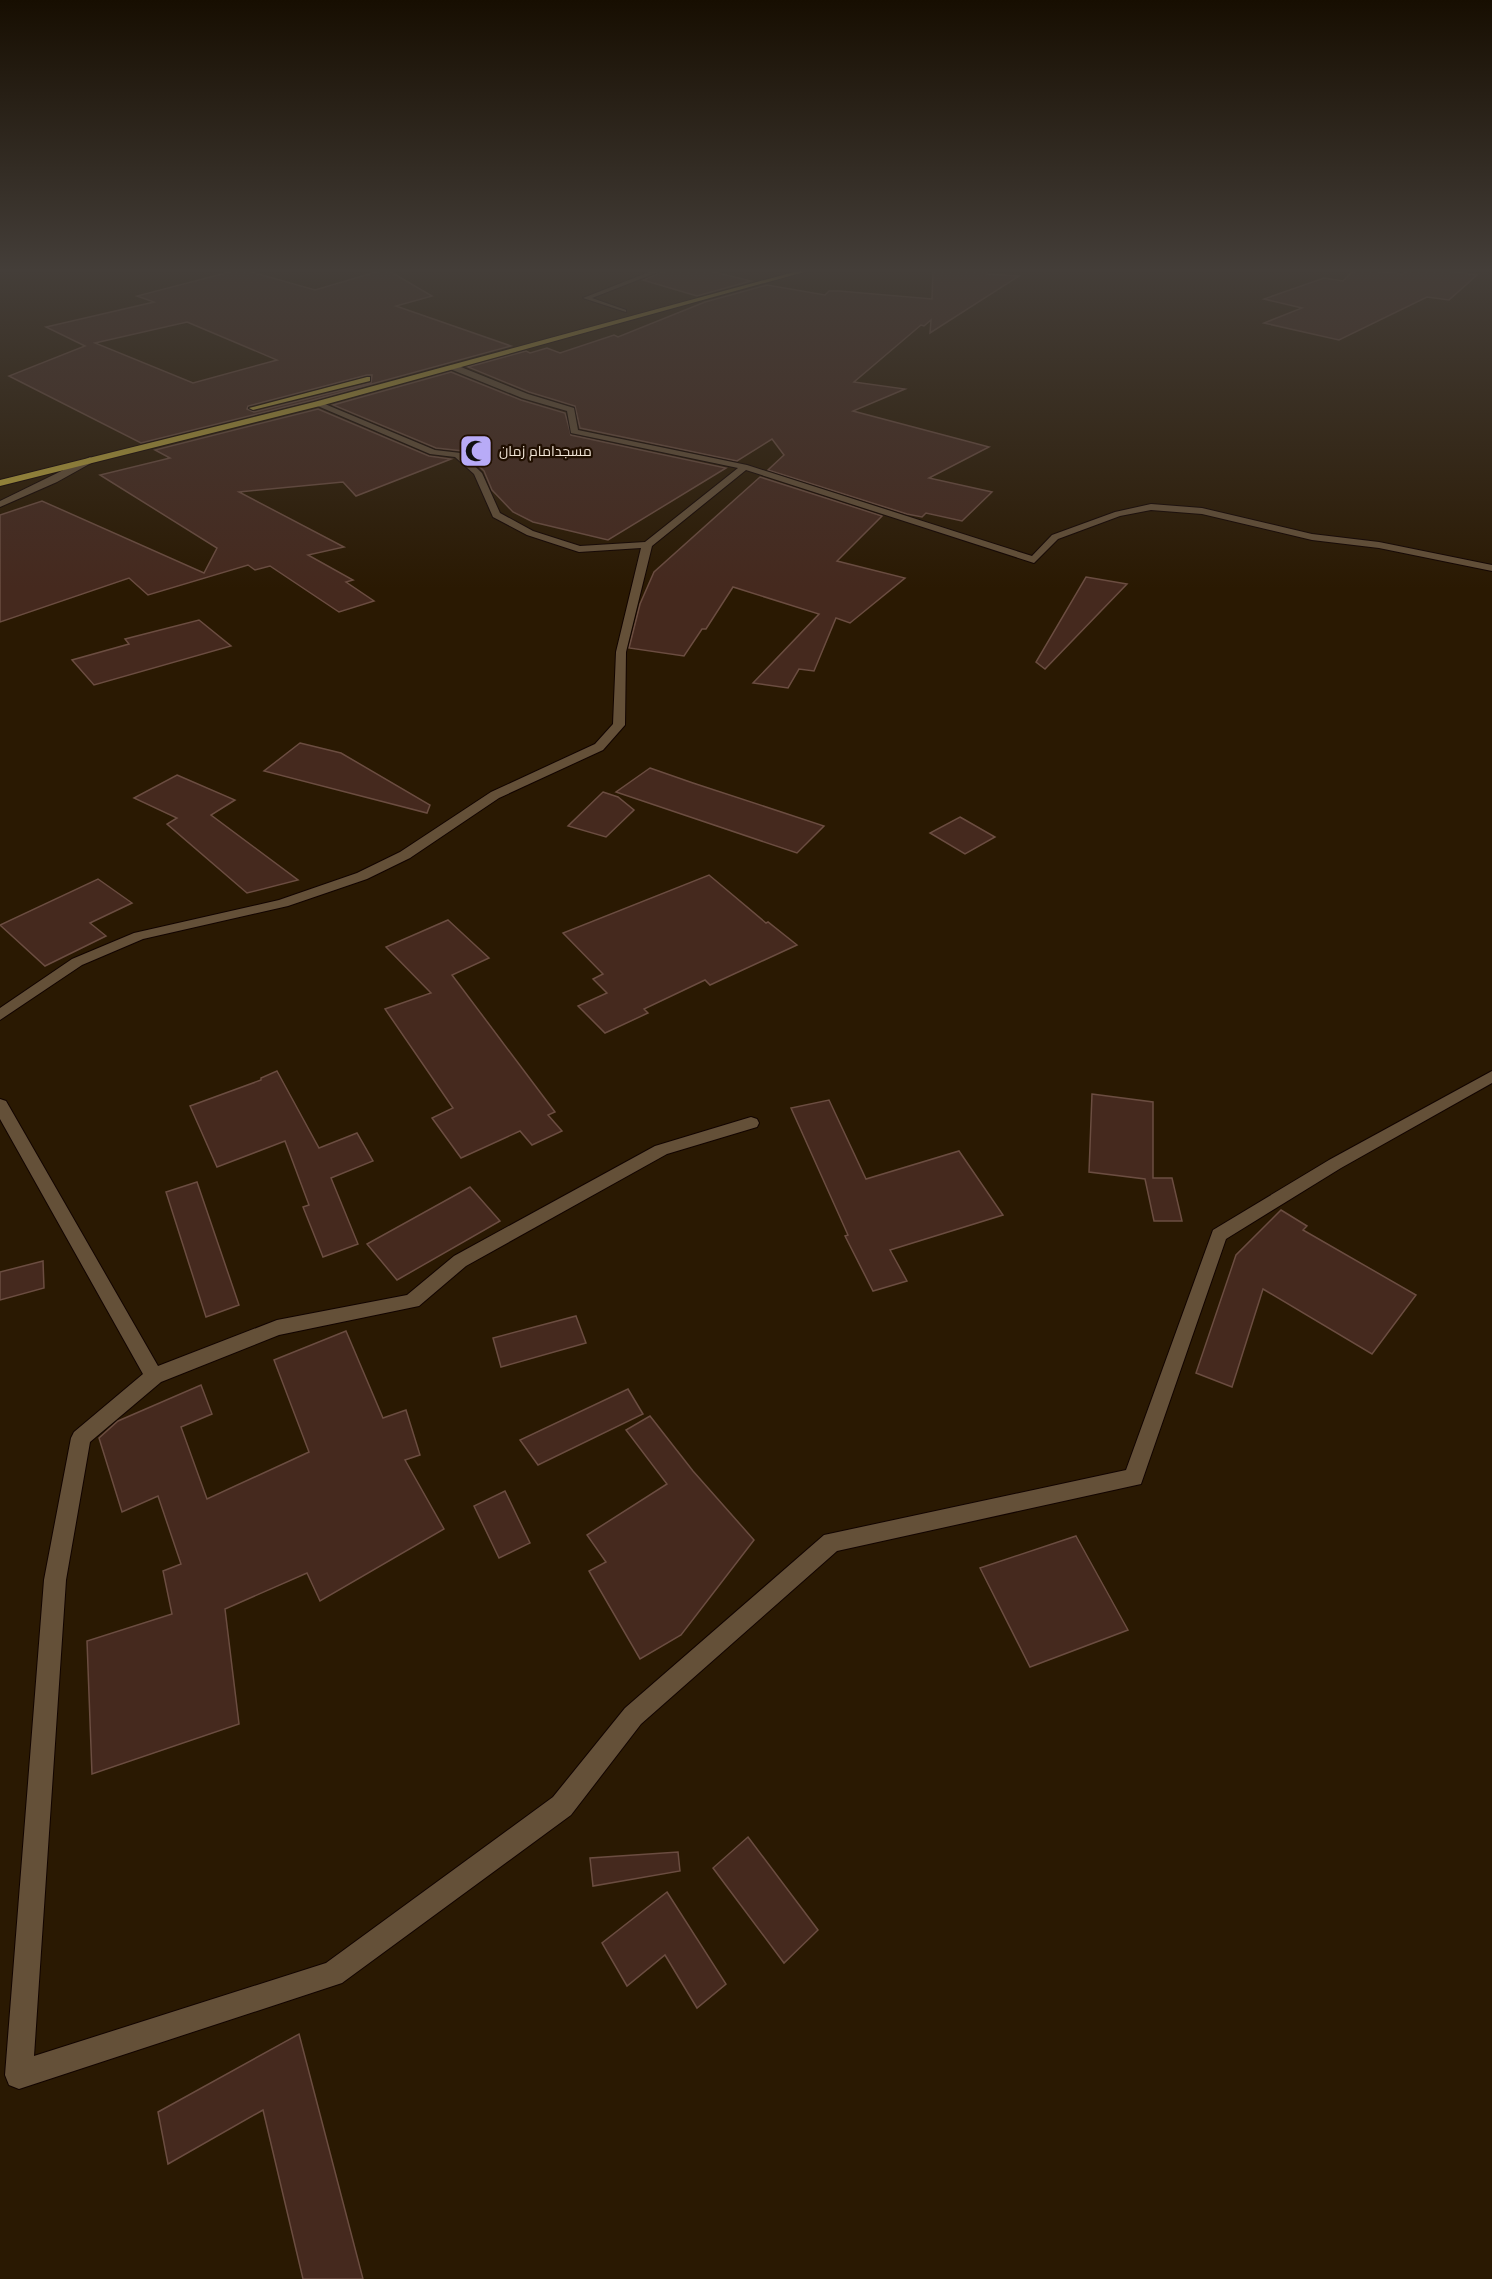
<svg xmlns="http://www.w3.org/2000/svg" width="1492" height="2279" font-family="Helvetica,Cairo,sans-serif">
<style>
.building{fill:#45291e;stroke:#6b4d41;stroke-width:1.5;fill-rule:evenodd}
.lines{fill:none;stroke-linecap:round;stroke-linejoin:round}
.minor-casing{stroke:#120400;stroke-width:2}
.trunk-casing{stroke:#120400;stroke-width:2}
.minor{fill:#645038;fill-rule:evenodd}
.trunk{fill:#b7a23a;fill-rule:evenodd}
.labels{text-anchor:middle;stroke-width:4.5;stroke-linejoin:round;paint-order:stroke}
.far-poi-label{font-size:14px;fill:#f2e6d8;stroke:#200f00;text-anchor:start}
</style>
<rect width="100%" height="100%" fill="#2a1902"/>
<g class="building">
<path d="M241,269L315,290L386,269L432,296L396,306L511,346L313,400L141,443L9,376L85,346L46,327L154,302L137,296ZM187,322L277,360L193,383L95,343ZM367,375H372L371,383L254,412L247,409L248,406Z"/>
<path d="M668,269H701L751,281L697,296L643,280Z"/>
<path d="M933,269H988L987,274L1019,276L930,333L931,320L924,326L921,325L854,382L905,389L853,411L989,447L929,478L992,492L962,521L926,513L922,517L907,514L768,470L784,455L772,439L737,461L580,428L575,406L529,392L468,367L526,351L530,353L547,348L560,353L614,335L618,337L705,302L767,285L825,295L829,291H839L932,299Z"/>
<path d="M1355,269L1403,274L1411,269H1435L1477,275L1449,300L1427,297L1339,340L1264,323L1302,308L1264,299L1324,278L1343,281Z"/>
<path d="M451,372L521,400L565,413L571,435L726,468L608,540L533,522L513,512L492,490L484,471L463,451L436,448L333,405Z"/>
<path d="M318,409L429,456L451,459L356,496L343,482L239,492L344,547L308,555L353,580L346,582L374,601L339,612L270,566L255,570L248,565L148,595L129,578L0,622V515L42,501L204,573L217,548L100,475L170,458L155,450Z"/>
<path d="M760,477L882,516L837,561L905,578L850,623L836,618L814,671L799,669L788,688L753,683L819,614L733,587L706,629H702L684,656L629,648L640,604L654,572Z"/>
<path d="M1086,577L1127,584L1045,669L1036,662Z"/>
<path d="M199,620L231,646L94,685L72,660L129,644L125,639Z"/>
<path d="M300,743L341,753L430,805L427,813L264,771Z"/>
<path d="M650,768L693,783L824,826L797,853L616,792Z"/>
<path d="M177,775L235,800L211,815L298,880L247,893L167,824L177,818L134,798Z"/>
<path d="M603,792L618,797L634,810L606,837L568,826Z"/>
<path d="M960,817L995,837L965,854L930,833Z"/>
<path d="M709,875L766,923L768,922L797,945L710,985L705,980L644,1009L648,1013L605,1033L578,1006L607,993L593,979L603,974L563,933Z"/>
<path d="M98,879L132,903L90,923L106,936L45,966L0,925Z"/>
<path d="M448,920L489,958L452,975L555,1112L548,1115L562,1131L532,1145L520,1131L461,1158L432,1118L453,1108L385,1009L431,993L386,947Z"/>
<path d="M277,1071L319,1148L357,1133L373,1161L331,1178L358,1244L323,1257L303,1207L309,1205L285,1141L217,1167L190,1106L261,1080V1078Z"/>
<path d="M1092,1094L1153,1102V1178H1172L1182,1221H1154L1145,1179L1089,1172Z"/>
<path d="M829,1100L866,1179L959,1151L1003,1215L890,1250L907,1281L873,1291L845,1236L848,1235L791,1108Z"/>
<path d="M197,1182L239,1305L206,1317L166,1192Z"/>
<path d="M470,1187L500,1221L397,1280L367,1244Z"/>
<path d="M1281,1210L1307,1226L1303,1230L1416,1295L1372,1354L1263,1289L1232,1387L1196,1373L1236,1255Z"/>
<path d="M43,1261L44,1288L0,1300V1272Z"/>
<path d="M576,1316L586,1343L501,1367L493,1338Z"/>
<path d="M346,1331L383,1418L406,1410L420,1455L405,1460L444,1529L320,1601L307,1573L225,1609L239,1724L92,1774L87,1641L172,1614L163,1571L181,1564L158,1496L122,1512L99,1438L118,1421L201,1385L212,1414L181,1427L207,1499L309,1452L274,1360Z"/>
<path d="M628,1389L643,1414L538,1465L520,1440Z"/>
<path d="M650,1416L693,1471L754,1540L681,1635L640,1659L589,1571L606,1562L587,1535L667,1484L626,1430Z"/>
<path d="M505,1491L530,1543L499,1558L474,1506Z"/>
<path d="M1076,1536L1128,1630L1030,1667L980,1568Z"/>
<path d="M748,1837L818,1930L784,1963L713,1868Z"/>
<path d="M678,1852L680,1871L593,1886L590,1858Z"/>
<path d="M667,1892L726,1984L697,2008L665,1955L627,1986L602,1943Z"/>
<path d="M299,2034L363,2279H303L263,2110L168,2164L158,2112Z"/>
</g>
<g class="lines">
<g class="minor-casing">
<g id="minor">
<path d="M657,269H666L592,298L626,310V312L583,298Z"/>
<path d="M450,365H456L528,394L574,408L578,430L747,465L1032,556L1052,535L1115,512L1151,504L1202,508L1312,534L1379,542L1492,565V571L1379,548L1312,540L1202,514L1151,510L1120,516L1058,539L1034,563L746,470L652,546L626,652L625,725L603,750L499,798L410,858L367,879L288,906L143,939L82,965L0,1020V1008L72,959L134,933L279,900L357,873L400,852L491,792L595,744L613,724L616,652L641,548L579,552L527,535L493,517L474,474L455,457L430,454L313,404L320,402L435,450L461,453L482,473L500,513L533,531L580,546L645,542L738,468L571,433L567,411L522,398L450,369Z"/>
<path d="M90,457L94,460L93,462L57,482L0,507V501Z"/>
<path d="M1492,1071V1083L1341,1168L1226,1239L1141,1484L837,1551L641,1724L571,1815L342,1983L19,2089L9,2085L5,2075L44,1580L71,1438L74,1432L143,1374L0,1119V1099L6,1101L158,1366L277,1320L407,1295L454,1256L655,1146L751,1117L757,1119L759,1123L757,1127L667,1154L466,1266L419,1306L279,1335L161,1382L90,1442L66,1580L34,2056L326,1963L553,1797L625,1708L824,1535L1126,1470L1213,1230L1329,1160Z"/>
</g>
</g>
<g class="trunk-casing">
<g id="trunk">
<path d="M805,269H815L320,406L0,486V480L314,402Z"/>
<path d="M367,377H370V381L253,410L249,408Z"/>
</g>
</g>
<use href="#minor" class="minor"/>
<use href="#trunk" class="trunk"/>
</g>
<linearGradient id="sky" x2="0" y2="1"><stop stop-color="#170e01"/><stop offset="0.46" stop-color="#443e39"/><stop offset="1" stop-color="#443e39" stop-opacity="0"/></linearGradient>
<rect width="1492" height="588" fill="url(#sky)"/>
<defs>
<g id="mosque-square" transform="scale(1.725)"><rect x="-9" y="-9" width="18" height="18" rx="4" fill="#b8abf7" stroke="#200f00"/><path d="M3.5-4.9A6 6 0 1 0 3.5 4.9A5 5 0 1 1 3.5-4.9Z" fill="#111"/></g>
</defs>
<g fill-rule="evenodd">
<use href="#mosque-square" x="476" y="451"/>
</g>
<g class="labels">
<g class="far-poi-label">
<text x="499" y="456">مسجدامام زمان</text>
</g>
</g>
</svg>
